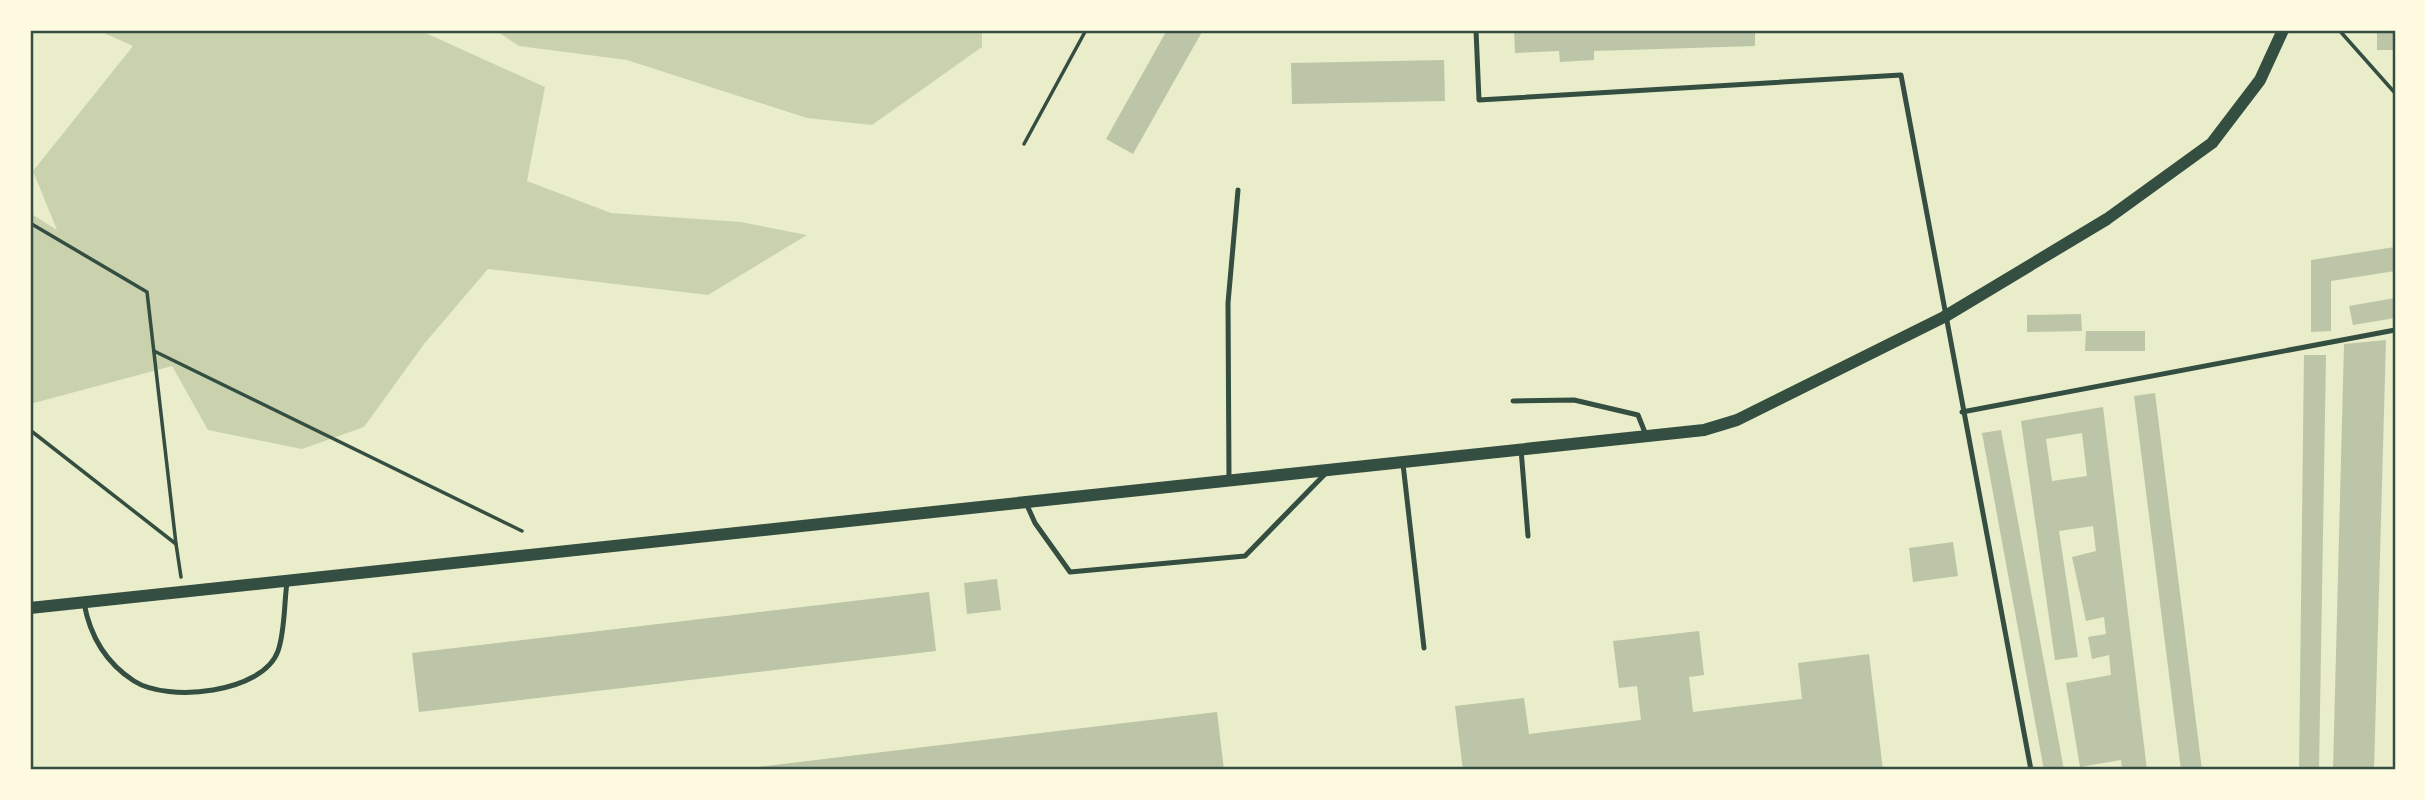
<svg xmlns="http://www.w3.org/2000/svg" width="2425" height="800" font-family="Lato,sans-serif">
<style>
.green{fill:#cad2ad}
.building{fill:#bcc5a7;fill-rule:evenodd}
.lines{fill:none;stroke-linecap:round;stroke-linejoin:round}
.path{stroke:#344e41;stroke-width:3.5}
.service{stroke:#344e41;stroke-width:5}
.tertiary{stroke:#344e41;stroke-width:12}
.neatline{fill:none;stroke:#344e41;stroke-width:2.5}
</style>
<rect width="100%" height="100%" fill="#e9edc9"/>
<g class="green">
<path d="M97,30H419L545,87L527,181L611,213L741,222L807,235L708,295L488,269L424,344L364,427L302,449L208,430L172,366L30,404V213L57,230L33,171L133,46Z"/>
<path d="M495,30H982V47L872,125L807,118L627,60L519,46Z"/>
</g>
<g class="building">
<path d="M1167,30H1203L1133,154L1106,139Z"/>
<path d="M1514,30H1755V46L1594,51V60L1560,62L1559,51L1515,53Z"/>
<rect x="2377" y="30" width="18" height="20"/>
<path d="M1444,60L1445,101L1292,104L1291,63Z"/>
<path d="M2395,247V271L2331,281V331L2311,332V260Z"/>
<path d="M2395,298V318L2353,325L2349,306Z"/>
<path d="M2081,314L2082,331L2027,332V315Z"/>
<path d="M2086,331H2145V351H2085Z"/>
<path d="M2386,340L2374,770H2333L2344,344Z"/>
<path d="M2304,355H2326L2319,770H2299Z"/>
<path d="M2155,393L2202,770H2181L2134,396Z"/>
<path d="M2103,407L2147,770H2122L2121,760L2080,767L2066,683L2111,675L2109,655L2092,659L2088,637L2106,634L2104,617L2086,621L2072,557L2096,551L2093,526L2059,531L2078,657L2055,660L2021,421ZM2082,433L2087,476L2052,481L2046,439Z"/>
<path d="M2001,430L2064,770H2044L1982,433Z"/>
<path d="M1953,542L1958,576L1913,582L1909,548Z"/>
<path d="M997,579L1001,610L967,614L964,583Z"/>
<path d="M929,592L936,651L419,712L412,653Z"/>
<path d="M1699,631L1704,675L1689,677L1693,712L1802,699L1798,663L1869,654L1883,770H1463L1455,706L1524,698L1529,734L1641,720L1637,686L1619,688L1613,641Z"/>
<path d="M1217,712L1224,770H742L741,769Z"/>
</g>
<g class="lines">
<g class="path">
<path d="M2339,30L2395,93"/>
<path d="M1024,144L1086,30"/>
<path d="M30,223L147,292L176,544"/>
<path d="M154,351L522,531"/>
<path d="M30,430L176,544L181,577"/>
</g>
<g class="service">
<path d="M1476,30L1479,100L1901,75L2031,770"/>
<path d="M1513,401L1574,400L1638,415L1646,435"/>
<path d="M1962,412L2395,330"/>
<path d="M1521,449L1528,536"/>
<path d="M1403,464L1424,648"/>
<path d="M1229,479L1228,303L1238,190"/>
<path d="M1026,503L1035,523L1070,572L1245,556L1327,472"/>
<path d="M84,603C90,636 106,663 134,681C168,703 263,693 278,651C285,631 284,604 287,582"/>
</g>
<path class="tertiary" d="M30,608L1704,430L1737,420L1944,317L2107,219L2212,143L2260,80L2283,30"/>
</g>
<rect width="2425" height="800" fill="none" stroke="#fefae0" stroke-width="63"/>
<rect x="32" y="32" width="2362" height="736" class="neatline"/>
</svg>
